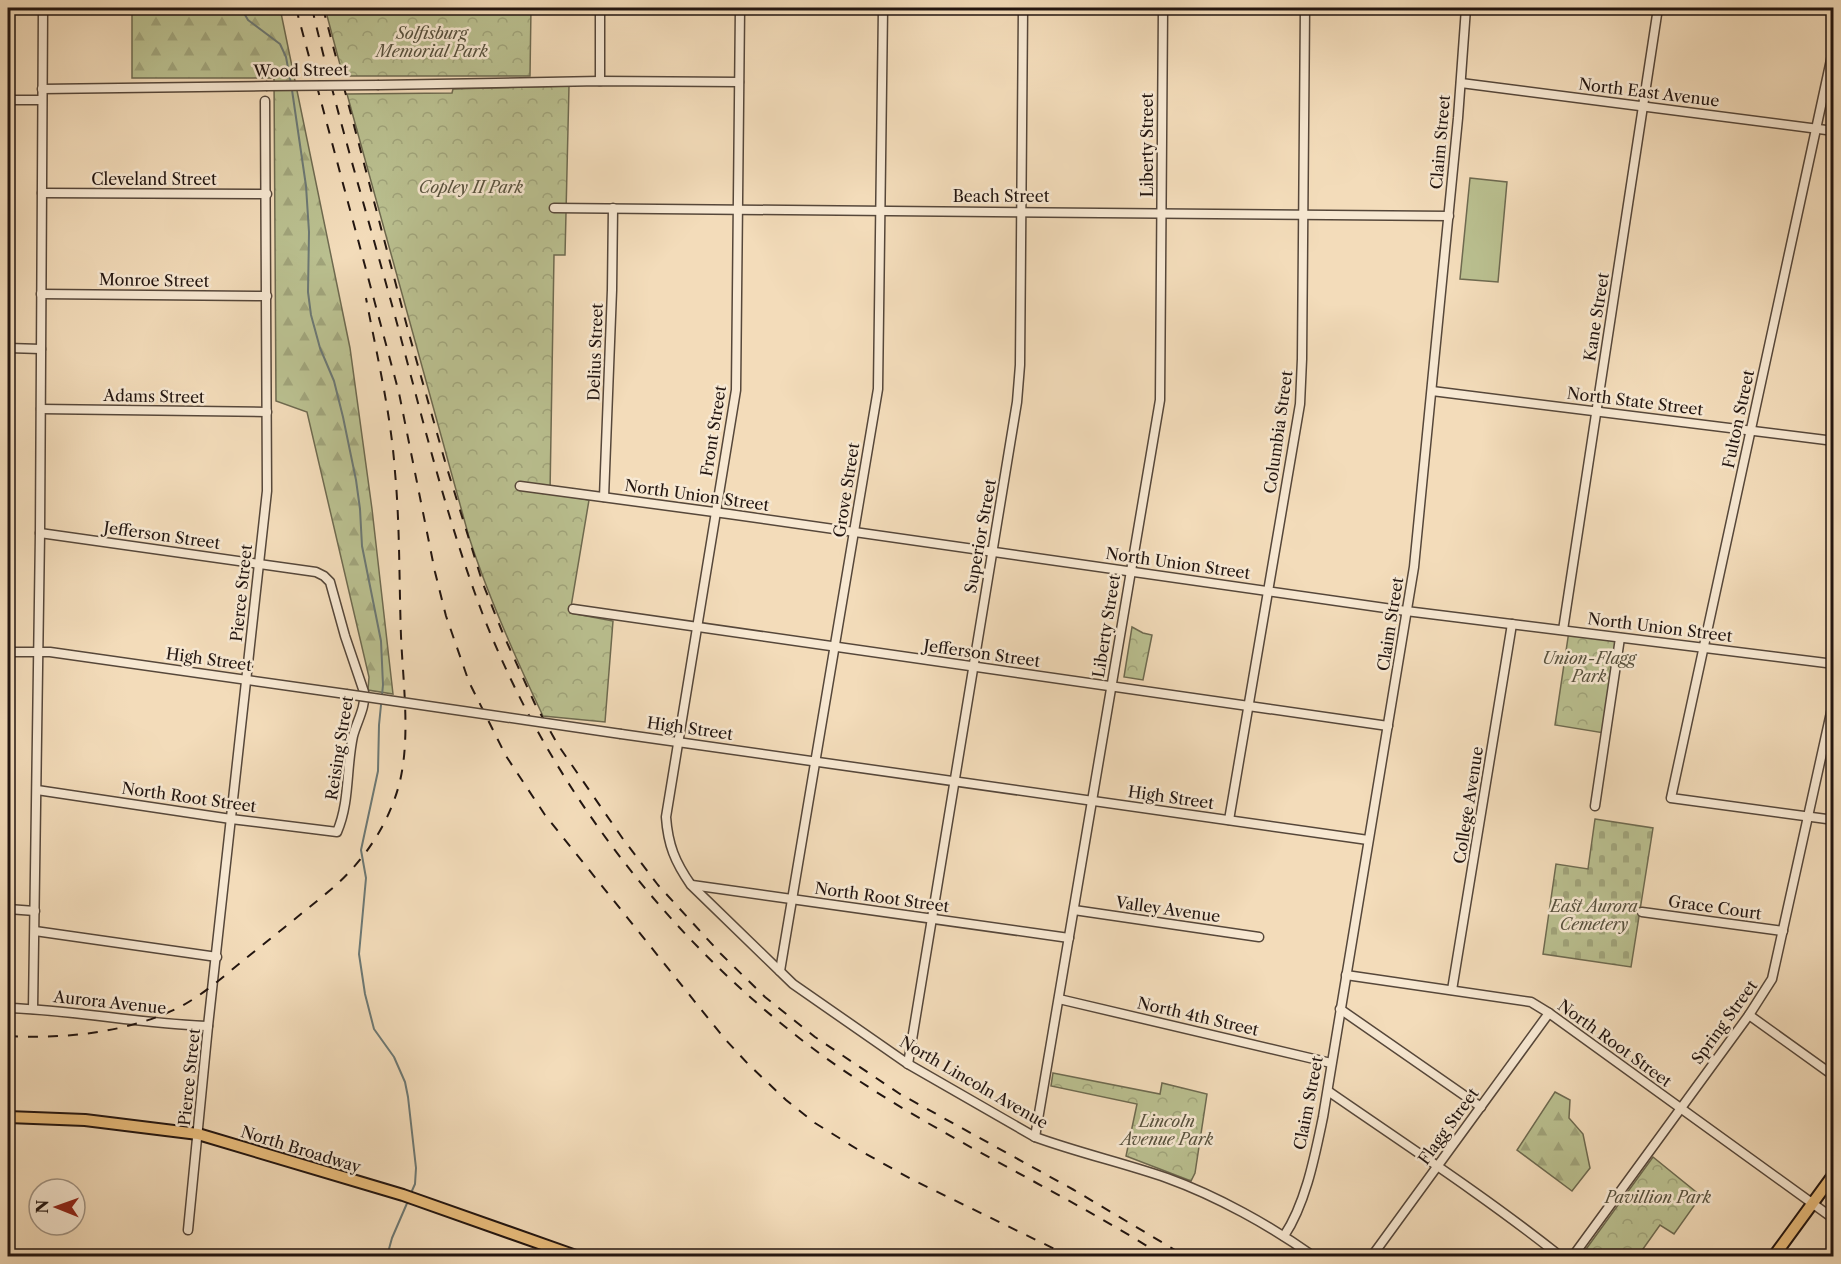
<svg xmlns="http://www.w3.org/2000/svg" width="1841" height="1264" font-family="'Libre Caslon Text',serif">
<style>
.grass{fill:#bac090;stroke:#6e6a50;stroke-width:1.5}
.forest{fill:url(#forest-firs);stroke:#6e6a50;stroke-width:1.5}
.cemetery{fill:url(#cemetery-stones);stroke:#6e6a50;stroke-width:1.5}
.park{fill:url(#park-crowns);stroke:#6e6a50;stroke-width:1.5}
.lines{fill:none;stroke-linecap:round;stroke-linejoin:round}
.stream{stroke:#6c7874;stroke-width:2}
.minor-casing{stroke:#56473a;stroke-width:11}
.major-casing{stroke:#221510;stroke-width:14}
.minor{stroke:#f7e8d2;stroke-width:8}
.major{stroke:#eabe7d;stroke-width:10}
.rail{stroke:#221510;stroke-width:2;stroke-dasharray:10 10;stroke-linecap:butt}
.minor-bridge-casing{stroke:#56473a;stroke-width:11;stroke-linecap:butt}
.minor-bridge{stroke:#f7e8d2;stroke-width:8}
.labels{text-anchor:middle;stroke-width:5;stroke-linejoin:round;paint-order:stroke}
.park-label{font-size:16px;font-style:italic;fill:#57513d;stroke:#f7e8d2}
.street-label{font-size:16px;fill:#221510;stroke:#f7e8d2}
</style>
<defs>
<pattern id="forest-firs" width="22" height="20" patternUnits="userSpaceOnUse" patternTransform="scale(1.5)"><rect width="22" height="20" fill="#bac090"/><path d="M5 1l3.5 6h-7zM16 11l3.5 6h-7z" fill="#a0a47b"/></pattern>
<pattern id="cemetery-stones" width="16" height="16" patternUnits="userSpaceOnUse" patternTransform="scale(1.5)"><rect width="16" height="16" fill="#bac090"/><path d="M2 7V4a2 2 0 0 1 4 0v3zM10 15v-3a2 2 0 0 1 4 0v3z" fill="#a0a47b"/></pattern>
<pattern id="park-crowns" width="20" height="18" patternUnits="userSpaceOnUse" patternTransform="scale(1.5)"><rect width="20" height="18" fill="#bac090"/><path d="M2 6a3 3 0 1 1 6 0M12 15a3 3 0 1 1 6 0" fill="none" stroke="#a0a47b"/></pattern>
</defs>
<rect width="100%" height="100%" fill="#f3dcba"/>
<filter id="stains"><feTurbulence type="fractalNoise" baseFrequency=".00333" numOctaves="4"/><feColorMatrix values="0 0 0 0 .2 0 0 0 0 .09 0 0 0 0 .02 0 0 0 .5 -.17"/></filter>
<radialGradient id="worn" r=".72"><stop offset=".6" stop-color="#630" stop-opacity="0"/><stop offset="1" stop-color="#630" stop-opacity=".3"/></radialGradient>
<path class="grass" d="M1470,178L1507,182L1498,282L1460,279Z"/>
<g class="forest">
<path d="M132,8H280L350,348L372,509L393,694L368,690L369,677L307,412L276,401L274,78H132Z"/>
<path d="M1555,1092L1570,1100L1569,1118L1583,1134L1590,1168L1572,1191L1517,1150Z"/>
</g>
<path class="cemetery" d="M1595,819L1653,828L1631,967L1543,954L1556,864L1588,869Z"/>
<g class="park">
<path d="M325,8H531L530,76H343Z"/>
<path d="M569,86L565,255H554L550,493L589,500L570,613L613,621L605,722L543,716C515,657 489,599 469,537L347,94L452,93L453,89Z"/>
<path d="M1132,627L1143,633L1152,635L1143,680L1124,677Z"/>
<path d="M1569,631L1619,640L1604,733L1555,725Z"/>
<path d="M1053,1073L1160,1094L1162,1083L1207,1094L1195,1173L1191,1181L1126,1156L1137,1104L1051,1086Z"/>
<path d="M1653,1157L1701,1196L1674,1234L1660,1225L1638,1256H1581Z"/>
</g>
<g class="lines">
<g class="stream">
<path d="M241,8L248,20L280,44L286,57L291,84"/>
<path d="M292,90L306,186L309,232L308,292L311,315L320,348L334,381L343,417L356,480L360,509L362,546L381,641L383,685L379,725L378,771L361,850L366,878L359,954L365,994L374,1029L394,1057L405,1082L408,1097L416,1168L415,1184L411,1193"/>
<path d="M387,1256L392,1238L408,1201"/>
</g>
<g class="minor-casing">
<g id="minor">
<path d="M740,8L736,390L666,817C668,845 675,862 691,885L793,984L908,1064L1035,1137C1079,1153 1124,1163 1167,1178C1217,1196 1271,1226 1313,1256"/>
<path d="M1834,46L1671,798L1834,820"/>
<path d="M600,81V8"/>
<path d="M1461,83L1834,131"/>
<path d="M379,85L600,81L739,82"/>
<path d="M42,89L266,86"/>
<path d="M8,100H42"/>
<path d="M42,193L267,194"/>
<path d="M554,208L1449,216"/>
<path d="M41,294L267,296"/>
<path d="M8,348L41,349"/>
<path d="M1432,391L1834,441"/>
<path d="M41,409L267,412"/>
<path d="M520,486L729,514L1406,611L1834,664"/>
<path d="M604,497L612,290L613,208"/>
<path d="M573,609L1388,726"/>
<path d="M1563,630L1658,8"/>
<path d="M8,652H50L346,694"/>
<path d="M621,734L1368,840"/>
<path d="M37,790L231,819L337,832C350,802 346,768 353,736C357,721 366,707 364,692L345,636L330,582L324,576L316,572L40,533"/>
<path d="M1595,806L1620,638"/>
<path d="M1229,820L1300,404L1302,359L1305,8"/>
<path d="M692,885L1069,938"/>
<path d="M8,909L35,911"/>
<path d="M1074,910L1259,937"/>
<path d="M1642,912L1783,931"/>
<path d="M35,931L217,957"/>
<path d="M780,971L878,389L883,8"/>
<path d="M1346,975L1531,1002L1549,1013L1834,1219"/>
<path d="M1452,990L1512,624"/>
<path d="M1059,999L1331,1063"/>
<path d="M8,1008C75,1010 141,1024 208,1026"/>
<path d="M33,1009L40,533L43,8"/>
<path d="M1340,1009L1481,1107"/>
<path d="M1749,1015L1834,1076"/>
<path d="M908,1064L1017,402L1020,365L1023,8"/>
<path d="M1328,1091C1406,1145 1486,1197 1560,1256"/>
<path d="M1035,1137L1160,400L1163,8"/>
<path d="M188,1230L208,1026L267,491L265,101"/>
<path d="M1284,1236C1306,1203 1315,1155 1323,1117L1414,567L1458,118L1466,8"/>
<path d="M1372,1256L1549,1013"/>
<path d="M1573,1256L1749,1015L1772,979L1834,699"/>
</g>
</g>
<g class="major-casing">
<g id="major">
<path d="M8,1117L85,1120L198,1134L403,1195L576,1256"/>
<path d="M1774,1256L1834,1174"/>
</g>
</g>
<use href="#minor" class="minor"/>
<use href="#major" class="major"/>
<g class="rail">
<path d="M296,8L399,393L435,572L446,616L469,682L506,756L545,815L724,1038L749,1065L786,1100L815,1123L857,1149L913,1180L1069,1256"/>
<path d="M312,8C336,111 367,214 395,316C422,416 446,518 483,615C548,782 664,935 807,1044C917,1128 1047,1182 1163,1256"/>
<path d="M323,8L409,334L446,465L483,584L504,636L535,704L558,745L623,839L658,885L721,954L765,997L815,1037L900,1094L1074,1190L1185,1256"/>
<path d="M8,1036C64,1039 126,1033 178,1008C203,995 224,976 245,959C275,935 305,911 334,887C365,859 388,825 399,785C411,739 403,683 401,636C399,581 400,526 395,472C391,414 377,356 366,298"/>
</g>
<g class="minor-bridge-casing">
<g id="minor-bridge">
<path d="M266,86L379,85"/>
<path d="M346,694L621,734"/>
</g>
</g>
<use href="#minor-bridge" class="minor-bridge"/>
</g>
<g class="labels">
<g class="park-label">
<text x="432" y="39">Solfisburg<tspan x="432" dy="18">Memorial Park</tspan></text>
<text x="471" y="193">Copley II Park</text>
<text x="1589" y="664">Union-Flagg<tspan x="1589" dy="18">Park</tspan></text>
<text x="1594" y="912">East Aurora<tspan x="1594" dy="18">Cemetery</tspan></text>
<text x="1167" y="1127">Lincoln<tspan x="1167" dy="18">Avenue Park</tspan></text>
<text x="1658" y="1203">Pavillion Park</text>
</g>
<g class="street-label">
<text transform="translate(301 70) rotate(-1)" y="6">Wood Street</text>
<text transform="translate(1649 92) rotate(7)" y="6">North East Avenue</text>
<text transform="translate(1440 142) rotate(-85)" y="6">Claim Street</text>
<text transform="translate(1147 145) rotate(-90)" y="6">Liberty Street</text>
<text x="154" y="185">Cleveland Street</text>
<text x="1001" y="202">Beach Street</text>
<text transform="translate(154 280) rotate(1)" y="6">Monroe Street</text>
<text transform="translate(1596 317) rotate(-81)" y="6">Kane Street</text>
<text transform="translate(595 352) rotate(-88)" y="6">Delius Street</text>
<text transform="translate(154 396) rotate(1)" y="6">Adams Street</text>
<text transform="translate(1635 401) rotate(7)" y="6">North State Street</text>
<text transform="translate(1738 419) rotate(-78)" y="6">Fulton Street</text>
<text transform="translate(713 431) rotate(-81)" y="6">Front Street</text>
<text transform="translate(1278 432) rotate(-82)" y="6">Columbia Street</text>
<text transform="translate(846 490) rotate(-81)" y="6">Grove Street</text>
<text transform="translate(697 495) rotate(8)" y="6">North Union Street</text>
<text transform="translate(162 535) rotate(8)" y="6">Jefferson Street</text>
<text transform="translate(980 536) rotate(-80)" y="6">Superior Street</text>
<text transform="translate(1178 563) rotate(8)" y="6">North Union Street</text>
<text transform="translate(241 593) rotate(-84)" y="6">Pierce Street</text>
<text transform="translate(1390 624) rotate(-81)" y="6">Claim Street</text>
<text transform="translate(1106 626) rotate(-81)" y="6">Liberty Street</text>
<text transform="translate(1660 627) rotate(7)" y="6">North Union Street</text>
<text transform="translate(982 653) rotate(8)" y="6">Jefferson Street</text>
<text transform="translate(209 659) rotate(8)" y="6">High Street</text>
<text transform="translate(690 728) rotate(8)" y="6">High Street</text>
<text transform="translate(339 748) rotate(-81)" y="6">Reising Street</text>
<text transform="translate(189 797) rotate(8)" y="6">North Root Street</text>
<text transform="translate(1171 797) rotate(8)" y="6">High Street</text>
<text transform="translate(1468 805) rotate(-81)" y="6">College Avenue</text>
<text transform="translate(882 897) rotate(8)" y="6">North Root Street</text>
<text transform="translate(1715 907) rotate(8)" y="6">Grace Court</text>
<text transform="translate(1168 909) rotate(8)" y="6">Valley Avenue</text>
<text transform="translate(110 1002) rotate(6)" y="6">Aurora Avenue</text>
<text transform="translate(1198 1016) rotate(13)" y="6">North 4th Street</text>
<text transform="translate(1724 1022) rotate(-54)" y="6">Spring Street</text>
<text transform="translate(1615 1043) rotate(36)" y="6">North Root Street</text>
<text transform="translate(189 1077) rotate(-84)" y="6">Pierce Street</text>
<text transform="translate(974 1082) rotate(30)" y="6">North Lincoln Avenue</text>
<text transform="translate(1308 1103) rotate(-79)" y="6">Claim Street</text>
<text transform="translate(1448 1126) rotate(-54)" y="6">Flagg Street</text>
<text transform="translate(301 1149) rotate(17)" y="6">North Broadway</text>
</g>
</g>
<rect width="1841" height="1264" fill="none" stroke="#f3dcba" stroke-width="30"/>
<rect x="9" y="9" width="1823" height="1246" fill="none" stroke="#221510" stroke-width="3"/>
<rect x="15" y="15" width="1811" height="1234" fill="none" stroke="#221510" stroke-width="1.5"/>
<g transform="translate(57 1207) rotate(271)"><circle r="28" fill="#f7e8d2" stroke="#a29484" stroke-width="1.5"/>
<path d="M0-4.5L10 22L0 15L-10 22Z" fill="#8f2418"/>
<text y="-9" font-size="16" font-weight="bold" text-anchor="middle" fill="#221510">N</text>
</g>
<rect width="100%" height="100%" filter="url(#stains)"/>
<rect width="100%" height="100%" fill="url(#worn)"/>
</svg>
